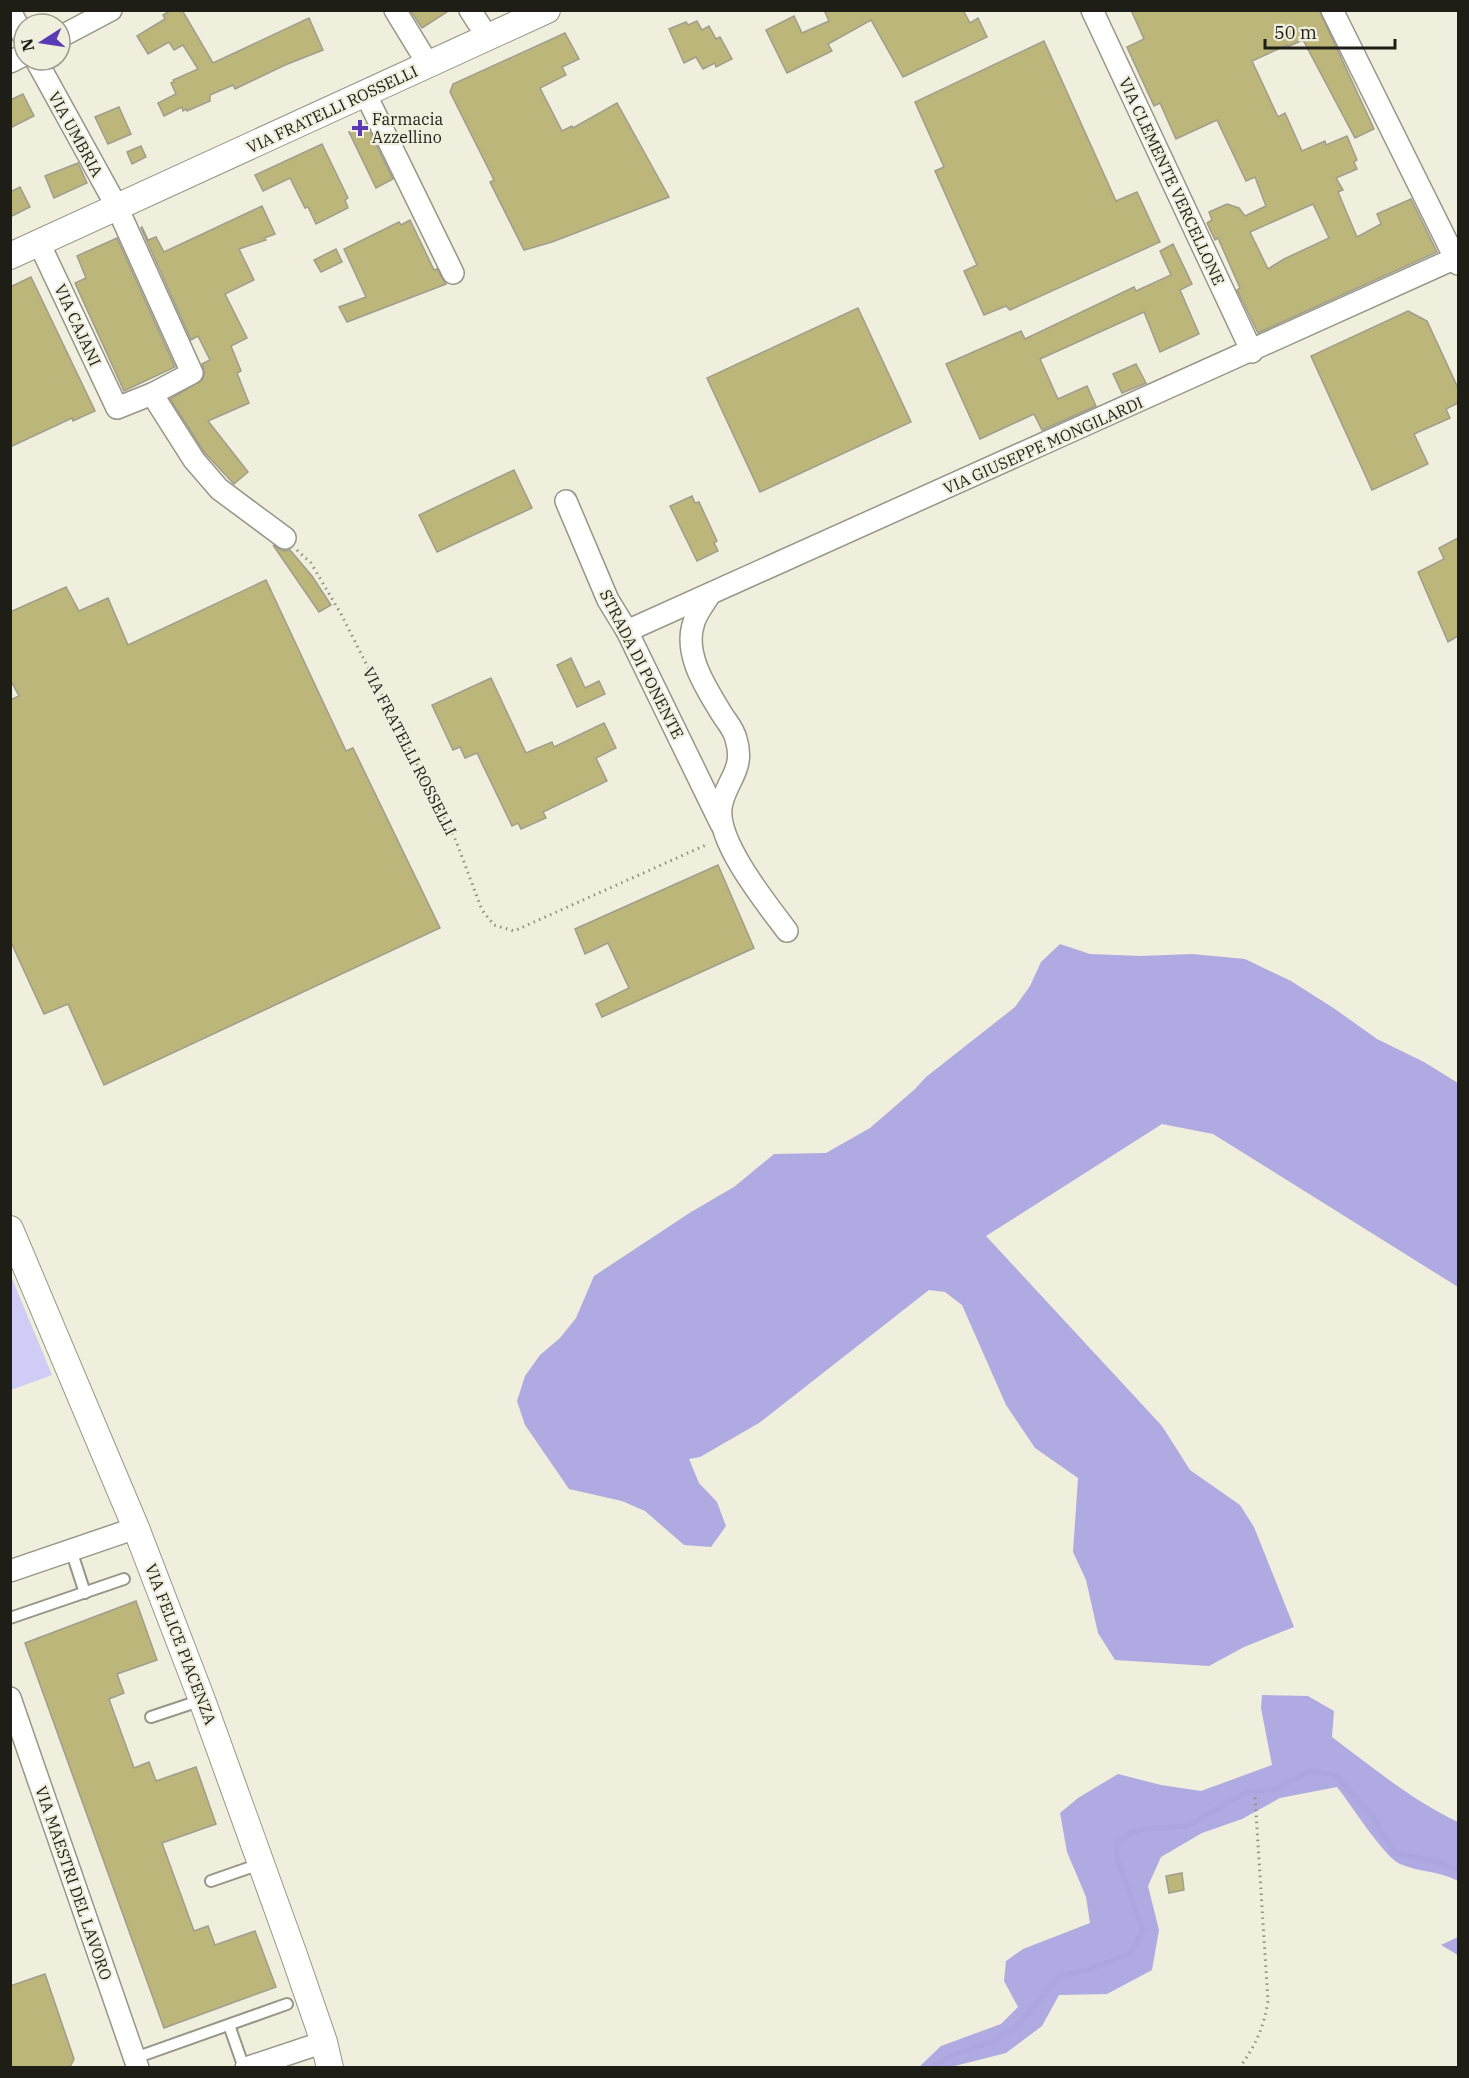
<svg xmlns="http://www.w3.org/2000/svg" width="1469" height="2078" font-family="'IBM Plex Serif',serif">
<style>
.green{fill:#cfccf6}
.forest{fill:#afaae2}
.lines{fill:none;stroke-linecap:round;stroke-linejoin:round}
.stream{stroke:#aba6de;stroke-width:5}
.building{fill:#bdb67a;stroke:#9f9d8d;stroke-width:1.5;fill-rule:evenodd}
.service-casing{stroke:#989686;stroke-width:14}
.minor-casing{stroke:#989686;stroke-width:24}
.tertiary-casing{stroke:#989686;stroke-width:28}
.path{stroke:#918f82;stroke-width:3;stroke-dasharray:1.5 4.5;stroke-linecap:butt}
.service{stroke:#fff;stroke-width:10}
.minor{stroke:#fff;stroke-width:21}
.tertiary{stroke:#fff;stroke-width:26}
.poi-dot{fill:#593cb4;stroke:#f0eedc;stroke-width:2}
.labels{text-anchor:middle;stroke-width:4.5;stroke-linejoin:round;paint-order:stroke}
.street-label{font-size:16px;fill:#1e1e17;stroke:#f0eedc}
.poi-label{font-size:16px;fill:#1e1e17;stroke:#f0eedc;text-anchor:start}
</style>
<rect width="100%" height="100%" fill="#f0eedc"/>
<path class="green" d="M11,1276L52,1375L11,1390H10Z"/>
<g class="forest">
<path d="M1060,944L1090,954L1141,956L1192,954L1245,959L1291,981L1335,1009L1377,1039L1424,1062L1458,1083V1287L1213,1134L1162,1124L986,1236L1162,1426L1190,1470L1240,1505L1254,1527L1294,1627L1244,1647L1209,1666L1115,1660L1098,1633L1086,1580L1073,1552L1078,1478L1035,1448L1006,1405L962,1305L945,1292L929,1290L759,1423L700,1457L689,1459L699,1483L717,1502L726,1526L711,1547L684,1545L645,1511L622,1501L569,1489L525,1425L517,1401L525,1376L540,1355L560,1338L576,1318L594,1276L691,1212L734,1187L774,1154L826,1153L870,1128L915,1089L926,1077L1015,1007L1030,986L1041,962Z"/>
<path d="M1262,1695L1308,1696L1334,1711L1332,1737C1372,1767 1413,1801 1458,1822V1881C1440,1871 1418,1872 1400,1864C1384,1857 1350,1803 1337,1787L1280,1798L1242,1819L1202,1833L1161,1857L1148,1886L1159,1930L1152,1970L1107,1994L1059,1995L1042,2026L1006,2053L951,2067H919L941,2046L1001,2024L1018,2007L1004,1981L1006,1961L1023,1949L1090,1923L1086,1897L1067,1852L1060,1813L1078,1798L1118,1774L1161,1785L1201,1791L1272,1765L1261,1708Z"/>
<path d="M1458,1937V1955L1441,1945Z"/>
</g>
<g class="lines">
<path class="stream" d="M930,2068L953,2055L991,2042L1015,2028L1060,1976L1087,1970L1130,1954L1143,1930L1117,1859L1116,1844L1130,1833L1147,1829L1187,1826L1245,1793L1278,1788L1310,1771L1335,1775L1372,1815L1394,1853L1438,1862L1458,1870"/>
</g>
<g class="building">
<path d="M171,10H182L213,63L309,18L323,50L285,65L235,89L233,85L210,95V101L187,111L186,109L183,111L182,107L164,116L158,103L176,94L171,83L174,82L173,80L198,69L183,45L174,50L169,42L148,54L137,36L165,19L163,15Z"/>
<path d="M410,10H450L422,28Z"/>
<path d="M824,10H963L970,23L978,18L987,37L903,77L871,20L828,44L832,51L787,73L766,30L794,16L802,33L829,21Z"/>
<path d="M1131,10H1319L1374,129L1355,138L1303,40L1287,47V45L1252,61L1278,117L1285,113L1302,151L1325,141L1326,145L1347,136L1357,160L1354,162L1357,169L1336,178L1343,190L1338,192L1357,237L1381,224L1377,214L1411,199L1437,252L1258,333L1237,290L1240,288L1218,238L1215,240L1207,223L1212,220L1209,212L1227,204L1239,208L1245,216L1266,206L1255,177L1246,181L1217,120L1176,139L1160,103L1154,106L1127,47L1144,39ZM1313,204L1329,238L1284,259L1268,269L1250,232Z"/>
<path d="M697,21L702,30L709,26L716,39L720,37L732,59L716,67L715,63L703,69L696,57L684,63L669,29L686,22L688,25Z"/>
<path d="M565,33L579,59L562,67L566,75L540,88L562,131L572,126L573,128L617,103L669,197L552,242L524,250L490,182L494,180L450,92L453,84Z"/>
<path d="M1044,41L1116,201L1137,192L1160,242L1010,310L1006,306L984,315L964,271L977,265L935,171L944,167L915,102Z"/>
<path d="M23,94L34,116L10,128V100Z"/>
<path d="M119,107L131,134L108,144L95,117Z"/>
<path d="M366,124L393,179L376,188L349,132Z"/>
<path d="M322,144L348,198L345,200L348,208L316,224L308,207L305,208L290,178L263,191L255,175Z"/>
<path d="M141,146L146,157L132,164L127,152Z"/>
<path d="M78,163L87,183L54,198L45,176Z"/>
<path d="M20,187L30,207L10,217V192Z"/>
<path d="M262,206L275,234L264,238L266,240L239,249L254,280L225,294L247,338L231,346L241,371L237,373L249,403L208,421L248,472L234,484L204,452L170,399L202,380L205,373L202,364L210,360L198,336L191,340L141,228L142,227L148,240L156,237L164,252Z"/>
<path d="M410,220L434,270L437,269L446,284L347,322L339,307L366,297L344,249L399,222L401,225Z"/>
<path d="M117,238L175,367L124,391L75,283L86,278L77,256Z"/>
<path d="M1173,244L1192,284L1180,290L1199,334L1160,352L1144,312L1040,359L1058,399L1087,386L1096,406L1042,430L1034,414L980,439L946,364L1021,331L1025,339L1134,287L1136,291L1171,275L1160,251Z"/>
<path d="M336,249L342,262L321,272L314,260Z"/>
<path d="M31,277L95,411L73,421L72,418L10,447V287Z"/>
<path d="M858,308L911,422L760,492L707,378Z"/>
<path d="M1408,311L1427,321L1458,388V403L1446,409L1450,418L1414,434L1428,464L1372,490L1311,356Z"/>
<path d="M1136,364L1146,383L1122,393L1113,374Z"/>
<path d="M514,470L532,508L437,552L419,515Z"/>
<path d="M692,496L695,503L699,502L717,541L714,543L718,551L697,561L670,506Z"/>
<path d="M1458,538V636L1448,642L1418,572L1444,559L1439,548Z"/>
<path d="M273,545L283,551L290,550L312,576L331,605L319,612Z"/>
<path d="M266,580L346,751L353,748L440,928L104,1085L68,1004L44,1014L10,940V700L19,696L10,679V612L66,587L79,611L108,598L128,645Z"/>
<path d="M571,658L585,688L599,681L605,694L577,707L557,665Z"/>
<path d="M491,678L526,753L552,742L554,747L604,723L616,748L596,758L607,781L543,812L546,818L521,829L518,823L512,826L477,753L465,758L460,747L453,750L432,705Z"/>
<path d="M718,865L754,948L602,1017L596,1004L629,988L608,943L585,954L575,929Z"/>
<path d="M136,1601L157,1660L117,1674L124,1693L109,1699L134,1768L149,1762L156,1781L196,1767L202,1784L216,1824L162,1843L194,1931L208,1926L215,1945L255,1931L276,1987L164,2028L25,1643Z"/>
<path d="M1182,1873L1184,1890L1169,1893L1166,1876Z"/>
<path d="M45,1974L74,2059L70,2067H10V1986Z"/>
</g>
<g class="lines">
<g class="service-casing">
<g id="service">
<path d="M71,1550L85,1593"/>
<path d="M10,1618L124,1579"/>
<path d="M151,1717L202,1700"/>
<path d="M211,1881L260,1864"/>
<path d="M229,2025L244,2068"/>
<path d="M135,2058L287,2004"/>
</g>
</g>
<g class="minor-casing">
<g id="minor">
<path d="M395,10L428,64"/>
<path d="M470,10L488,38"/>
<path d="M1092,10L1252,352"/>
<path d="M1332,10L1458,264"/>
<path d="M10,11L24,37"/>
<path d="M60,37L111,10"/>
<path d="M36,60L117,207L192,373L152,394L117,408L39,243"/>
<path d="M10,62L24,55"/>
<path d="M365,93L453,273"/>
<path d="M152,394L194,460L219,489L285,538"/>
<path d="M566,501L608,600L627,631L721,824"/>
<path d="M710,594C705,603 697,612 694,622C683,653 705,686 720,711C725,720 734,729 736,739C746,771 724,782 721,808C717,843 767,904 787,931"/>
<path d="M627,631L1458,257"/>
<path d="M10,1571L136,1528"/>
<path d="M10,1698L138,2068"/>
<path d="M246,2068L324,2042"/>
</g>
</g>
<g class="tertiary-casing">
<g id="tertiary">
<path d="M10,256L547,10"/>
<path d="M10,1229L136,1528L202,1700L294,1955L324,2042L330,2068"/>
</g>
</g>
<g class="path">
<path d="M297,550L311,563L341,614L456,841L482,910L494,925L514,931L708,844"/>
<path d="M1239,2068C1255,2047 1264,2027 1268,2001L1255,1797"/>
</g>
<use href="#service" class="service"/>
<use href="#minor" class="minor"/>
<use href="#tertiary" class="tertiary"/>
</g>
<path class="poi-dot" d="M357 119h6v6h6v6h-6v6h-6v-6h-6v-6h6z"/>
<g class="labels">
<g class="street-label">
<text transform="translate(332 109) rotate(-25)" y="6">VIA FRATELLI ROSSELLI</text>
<text transform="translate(76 134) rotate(61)" y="6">VIA UMBRIA</text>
<text transform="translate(1172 181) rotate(65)" y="6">VIA CLEMENTE VERCELLONE</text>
<text transform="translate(78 325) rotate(65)" y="6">VIA CAJANI</text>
<text transform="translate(1043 445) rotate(-24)" y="6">VIA GIUSEPPE MONGILARDI</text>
<text transform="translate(642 664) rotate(63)" y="6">STRADA DI PONENTE</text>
<text transform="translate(410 751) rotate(63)" y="6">VIA FRATELLI ROSSELLI</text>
<text transform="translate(181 1644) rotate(69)" y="6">VIA FELICE PIACENZA</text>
<text transform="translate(74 1883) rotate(71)" y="6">VIA MAESTRI DEL LAVORO</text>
</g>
<g class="poi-label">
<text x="372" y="125">Farmacia<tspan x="372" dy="18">Azzellino</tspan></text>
</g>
</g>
<rect width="1469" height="2078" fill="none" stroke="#1e1e17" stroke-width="24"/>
<g transform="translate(42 42) rotate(258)"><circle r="28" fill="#f0eedc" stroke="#9c9b8d" stroke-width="1.5"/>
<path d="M0-4.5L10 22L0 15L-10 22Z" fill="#593cb4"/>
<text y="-9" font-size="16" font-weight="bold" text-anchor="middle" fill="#1e1e17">N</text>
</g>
<path d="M1265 39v9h130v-9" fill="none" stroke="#1e1e17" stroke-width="3"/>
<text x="1274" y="39" font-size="18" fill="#1e1e17" stroke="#f0eedc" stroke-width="4.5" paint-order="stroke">50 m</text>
</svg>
